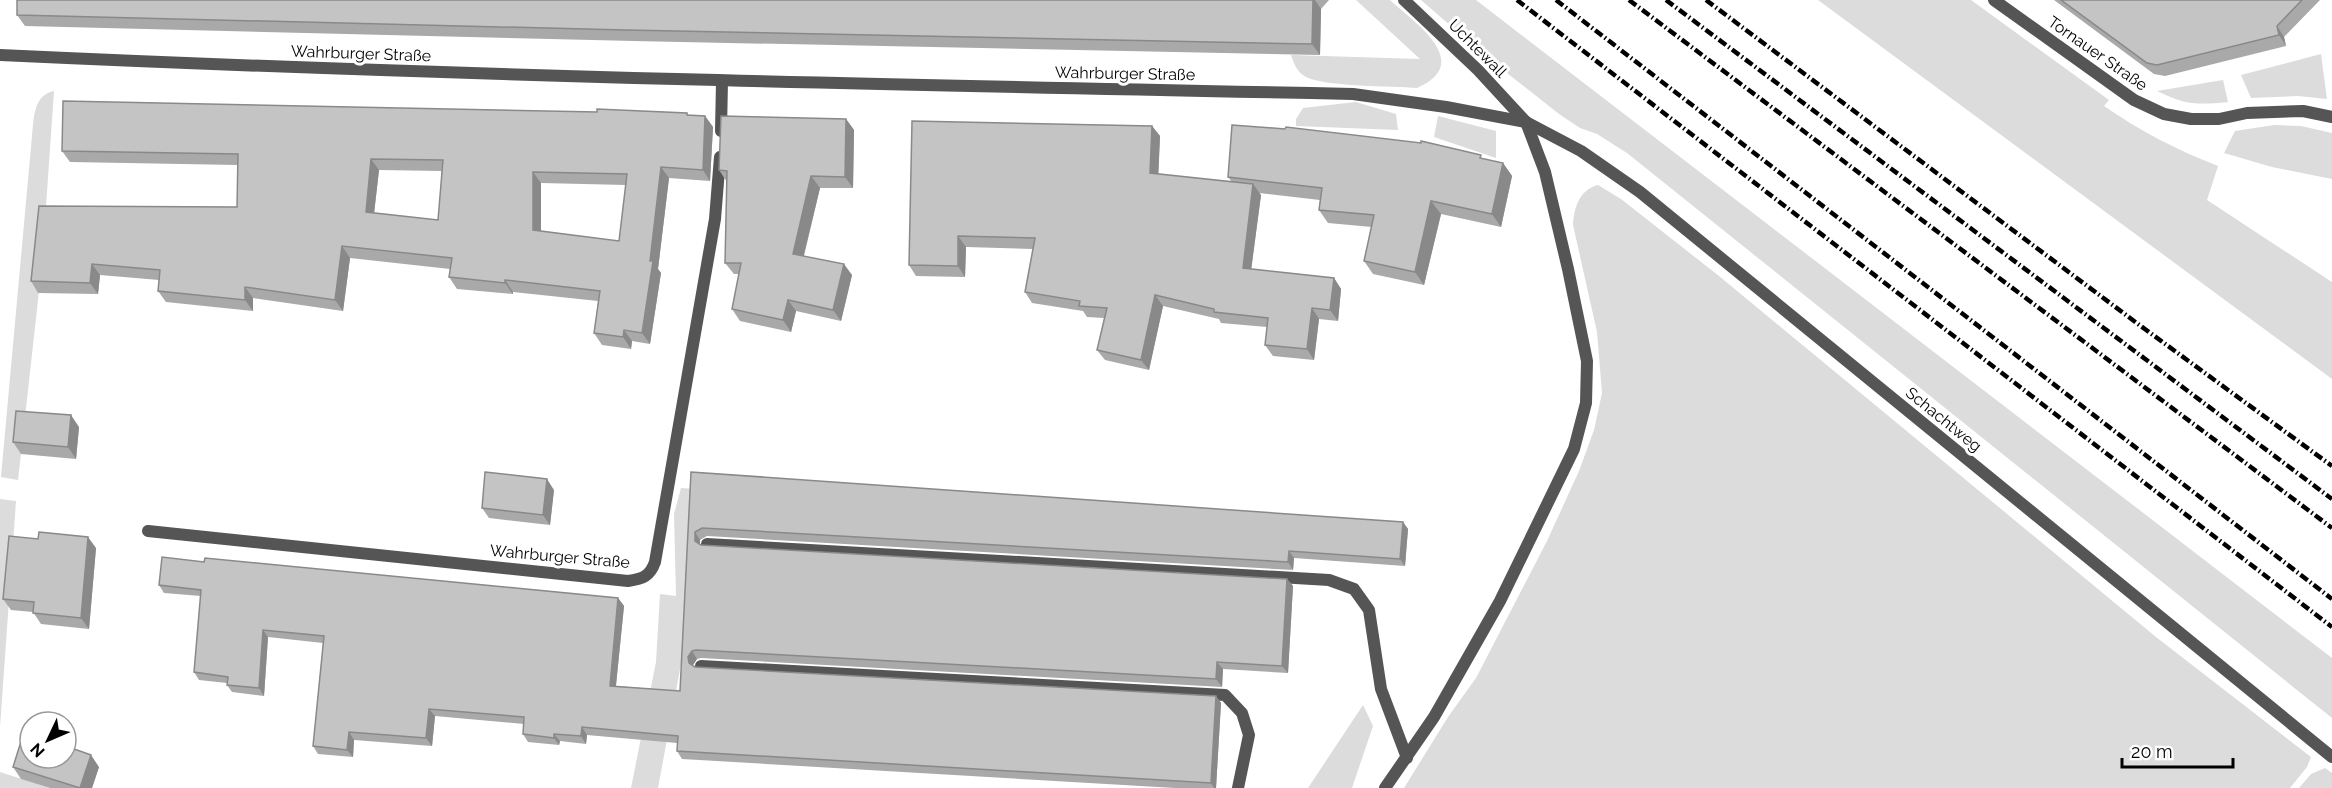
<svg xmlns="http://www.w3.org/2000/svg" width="2332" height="788" font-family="Raleway,sans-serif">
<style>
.green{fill:#dcdcdc}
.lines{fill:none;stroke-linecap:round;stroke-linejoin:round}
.lane{stroke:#555;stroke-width:12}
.street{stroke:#555;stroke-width:12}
.rail{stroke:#000;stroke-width:4.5;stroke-dasharray:9 3 1.5 3;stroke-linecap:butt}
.wall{fill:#a9a9a9;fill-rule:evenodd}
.shaded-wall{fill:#898989}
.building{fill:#c4c4c4;stroke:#898989;stroke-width:1.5;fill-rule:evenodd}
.labels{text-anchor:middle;stroke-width:6;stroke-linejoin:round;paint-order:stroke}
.street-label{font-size:16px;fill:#000;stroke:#fff}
</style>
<rect width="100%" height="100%" fill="#fff"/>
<g class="green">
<path d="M1356,0H1390C1415,23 1475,63 1417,88C1392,86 1326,87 1306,77C1297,72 1294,64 1291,55L1420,59Z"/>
<path d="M1421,0H1476L2332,658V718L1627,153L1597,134L1580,128L1559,114L1483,54Z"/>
<path d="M1818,0H1971L2109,100L2104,106C2140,131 2177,150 2218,166L2207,200L2332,282V379Z"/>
<path d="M2321,54L2327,99L2298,96L2251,98L2241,75Z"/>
<path d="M2223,80L2228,102C2196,105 2186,105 2157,91Z"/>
<path d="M54,91L42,264L18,480L1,477L32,136C34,119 33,95 54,91Z"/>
<path d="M1356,102L1396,114L1398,130L1296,126V119L1303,108Z"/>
<path d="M1438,116L1496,131V158L1434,137Z"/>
<path d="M2274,125L2301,126L2332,133V179L2272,167L2224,153L2235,131Z"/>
<path d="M1598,185L1621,199L1719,276L2156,637L2311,757L2307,767L2290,788H1404L1448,717L1476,678L1547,541L1579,471L1594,430L1602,393L1597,332L1573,225C1574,208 1579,190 1598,185Z"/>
<path d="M681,488L696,489L681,664L658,788H631L656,662L660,594L676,596L674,514Z"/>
<path d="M0,499L16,501L0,727Z"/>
<path d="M1363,705L1373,726L1352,788H1308Z"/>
<path d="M2325,768L2332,773V788H2299L2311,774Z"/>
<path d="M0,772L50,788H0Z"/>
</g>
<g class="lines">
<g class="lane">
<path d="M1404,0L1478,70L1526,122L1581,151L1640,192L2332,757"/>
<path d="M707,544L1329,580L1354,589L1369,610L1381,689L1407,758"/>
<path d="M701,666L1225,695L1242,713L1249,735L1238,788"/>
<path d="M1385,788L1434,717L1500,601L1574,449L1586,403L1587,361L1568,269L1545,172L1526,122"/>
</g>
<g class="street">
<path d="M1994,0L2134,100L2164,114L2191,119H2219L2247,113L2303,111L2332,117"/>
<path d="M0,55C451,76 902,85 1353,94L1446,107L1526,122"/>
<path d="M721,131L722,81"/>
<path d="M148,531L628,581C643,579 650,576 655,562L715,219L720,157"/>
</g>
<g class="rail">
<path d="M1517,0L2332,627"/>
<path d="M1556,0L2332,599"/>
<path d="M1629,0L2332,528"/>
<path d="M1666,0L2332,499"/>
<path d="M1706,0L2138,324L2332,466"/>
</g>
</g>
<g class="wall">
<path d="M17,0H1329L1321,9L1320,55L634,41L25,26L17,15Z"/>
<path d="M2054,0H2320L2284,37L2286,46L2165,76L2154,74Z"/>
<path d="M597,112L687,113L689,115L705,116L713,127L710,181L669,178L658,269L661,273L650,344L632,341L631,349L602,345L594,333L598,301L513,292V294L457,289L449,277L450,269L350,258L343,311L253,298V311L166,302L158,291L159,280L100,275L98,294L38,293L31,281L237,207L238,165L70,162L62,151ZM379,170L442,171L438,220L374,213ZM541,183L626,185L619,241L541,231Z"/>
<path d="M846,119L854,130L853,188H820L804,256L852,275L841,321L796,311L791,332L740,321L732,309L739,274H734L725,263L727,182L719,170Z"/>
<path d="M1152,126L1160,136L1158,174L1232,182L1228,177L1483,159L1503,163L1512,176L1501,227L1441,214L1424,285L1373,274L1364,261L1372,227L1328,223L1319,210L1320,200L1259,193L1261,195L1251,269L1334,278L1341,289L1338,321L1319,319L1314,360L1273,356L1265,345L1267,327L1221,323L1219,319L1163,306L1149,370L1105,360L1097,350L1104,318L1087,317L1083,311L1032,303L1025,292L1033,249L966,247L965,277L916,276L909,265Z"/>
<path d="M79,427L76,459L21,454L13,442Z"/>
<path d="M691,472L1403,522L1408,529L1405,566L1294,558L1293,570L707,536L700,540V544L701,545L1287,579L1293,586L1288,673L1223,669L1222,687L701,658L697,659L693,665L695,667L1216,696L1221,703L1216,788H1175L682,759L677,751V743L587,735L586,744L560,741L559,745L528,742L523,734L524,724L435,716L432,746L354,740L353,757L318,754L313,746L323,643L268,637L264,696L232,692L227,685V683L199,680L194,672L201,596L164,593L159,585L204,562L618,598L624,606L616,686L680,691Z"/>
<path d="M554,490L550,525L489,518L482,508Z"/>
<path d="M96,548L89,629L41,624L33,612L11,610L3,599Z"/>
<path d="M13,767H99L92,788H50L21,779Z"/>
</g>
<g class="shaded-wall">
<path d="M1313,0H1315L1321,9L1320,55L1312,44Z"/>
<path d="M2277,26L2284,37L2286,46L2279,35Z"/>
<path d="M705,116L713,127L710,181L703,170Z"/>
<path d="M846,119L854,130L853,188L845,177Z"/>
<path d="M1152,126L1160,136L1158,184L1150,173Z"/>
<path d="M371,159L379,170L373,223L366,212Z"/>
<path d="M1503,163L1512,176L1501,227L1492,214Z"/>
<path d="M661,167L669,178L658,269L661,273L650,344L642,333Z"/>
<path d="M533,172L541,183V241L533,230Z"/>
<path d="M811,176L820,188L801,266L793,254Z"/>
<path d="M1253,184L1261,195L1250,279L1243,268Z"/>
<path d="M1431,201L1441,214L1424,285L1415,272Z"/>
<path d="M958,236L966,247L965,277L958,266Z"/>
<path d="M342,246L350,258L343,311L335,300Z"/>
<path d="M92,264L100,275L98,294L90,283Z"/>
<path d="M844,264L852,275L841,321L833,310Z"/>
<path d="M1334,278L1341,289L1338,321L1330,310Z"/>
<path d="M505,280L513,292V294L505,283Z"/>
<path d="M245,287L253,298V311L245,300Z"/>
<path d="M1155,295L1163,306L1149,370L1141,360Z"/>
<path d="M788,300L796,311L791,332L783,320Z"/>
<path d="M1312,308L1319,319L1314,360L1307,349Z"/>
<path d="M624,330L632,341L631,349L623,337Z"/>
<path d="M71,415L79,427L76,459L68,447Z"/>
<path d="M547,479L554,490L550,525L543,515Z"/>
<path d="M1403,522L1408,529L1405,566L1400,559Z"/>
<path d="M695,532L700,540V548L695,541Z"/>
<path d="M88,537L96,548L89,629L81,618Z"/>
<path d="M1289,551L1294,558L1293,570L1288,562Z"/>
<path d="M1287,579L1293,586L1288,673L1282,666Z"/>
<path d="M618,598L624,606L615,694L610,686Z"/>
<path d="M263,630L268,637L264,696L259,688Z"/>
<path d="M692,651L697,659L693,665L689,663L688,657Z"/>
<path d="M1217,662L1223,669L1222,687L1216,679Z"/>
<path d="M1216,696L1221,703L1216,788H1214L1211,783Z"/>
<path d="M429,709L435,716L432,746L426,738Z"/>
<path d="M582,727L587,735L586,744L581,736Z"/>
<path d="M349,732L354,740L353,757L347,750Z"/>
<path d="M554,734L560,741L559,745L554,738Z"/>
<path d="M91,755L99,767L92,788H80Z"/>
</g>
<g class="building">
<path d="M17,0H1313L1312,44L626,30L17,15Z"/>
<path d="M2061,0H2302L2277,26L2279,35L2157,65L2147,63Z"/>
<path d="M63,101L597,112V109L687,113V115L705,116L703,170L661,167L650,261H653L642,333L624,330L623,337L594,333L600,291L505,280V283L449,277L452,258L342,246L335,300L245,287V300L158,291L160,270L92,264L90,283L31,281L39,206L237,207L238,154L62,151ZM371,159L443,160L438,220L366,212ZM533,172L627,174L619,241L533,230Z"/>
<path d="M721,116L846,119L845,177L811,176L793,254L844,264L833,310L788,300L783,320L732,309L741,263H725L727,171L719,170Z"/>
<path d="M912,121L1152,126L1150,173L1253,184L1243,268L1334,278L1330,310L1312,308L1307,349L1265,345L1268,318L1214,312V309L1155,295L1141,360L1097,350L1107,308L1079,306L1080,301L1025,292L1035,238L958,236V266L909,265Z"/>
<path d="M1232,125L1285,129L1286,127L1421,143V141L1481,155L1480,158L1503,163L1492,214L1431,201L1415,272L1364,261L1374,215L1319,210L1322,188L1228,177Z"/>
<path d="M16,411L71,415L68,447L13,442Z"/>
<path d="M485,472L547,479L543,515L482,508Z"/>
<path d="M691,472L1403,522L1400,559L1289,551L1288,562L702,528L695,532V541L701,545L1287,579L1282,666L1217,662L1216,679L696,650L692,651L688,657L689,663L695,667L1216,696L1211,783L677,751L678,736L582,727L581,736L554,734V738L523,734L524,717L429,709L426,738L349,732L347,750L313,746L324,636L263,630L259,688L227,685L228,677L194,672L201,590L159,585L162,557L204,562L205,558L618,598L610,686L680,691Z"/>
<path d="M39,532L88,537L81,618L33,613L34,602L3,599L9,536L38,539Z"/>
<path d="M24,732L30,734V758H66V746L91,755L80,788L13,767Z"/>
</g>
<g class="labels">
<g class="street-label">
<text transform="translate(1478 48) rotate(45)" y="6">Uchtewall</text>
<text transform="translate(361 53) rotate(2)" y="6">Wahrburger Straße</text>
<text transform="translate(2098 53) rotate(35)" y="6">Tornauer Straße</text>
<text transform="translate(1125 73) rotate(1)" y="6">Wahrburger Straße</text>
<text transform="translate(1944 419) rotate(39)" y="6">Schachtweg</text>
<text transform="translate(560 556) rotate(5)" y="6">Wahrburger Straße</text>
</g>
</g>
<g transform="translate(48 740) rotate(226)"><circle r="28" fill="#ffffff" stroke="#999999" stroke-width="1.5"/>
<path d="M0-4.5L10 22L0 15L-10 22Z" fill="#000000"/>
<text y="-9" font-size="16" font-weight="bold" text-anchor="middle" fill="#000000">N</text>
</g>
<path d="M2122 758v9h111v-9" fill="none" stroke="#000000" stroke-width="3"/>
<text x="2131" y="758" font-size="18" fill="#000000" stroke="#ffffff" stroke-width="4.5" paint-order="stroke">20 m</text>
</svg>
